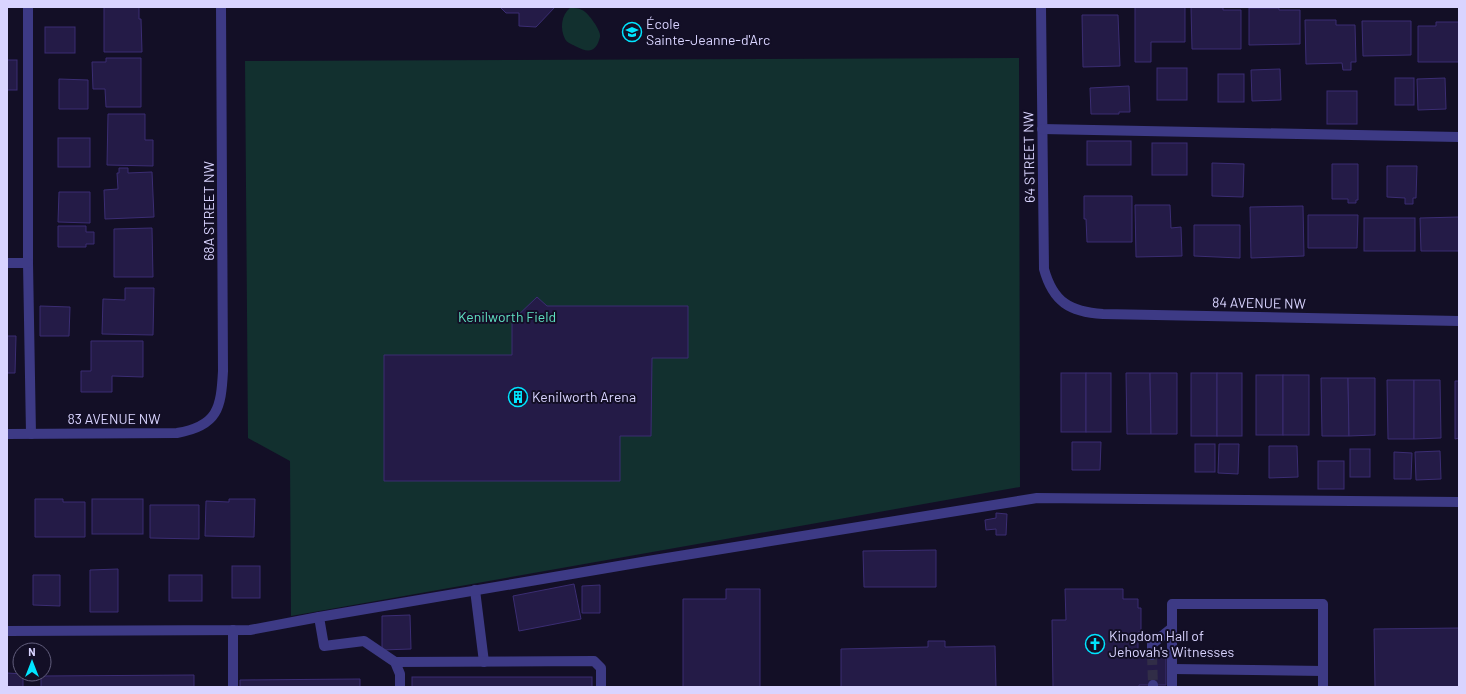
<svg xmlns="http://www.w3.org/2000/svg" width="1466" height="694" font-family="Barlow,sans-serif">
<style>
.green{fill:#12302f}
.building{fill:#241b47;stroke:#3b2d73}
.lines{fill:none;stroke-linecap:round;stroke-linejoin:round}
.minor-tunnel{stroke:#312d47;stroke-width:10;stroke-dasharray:10 5;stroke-linecap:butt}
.minor{stroke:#3d3a85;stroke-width:10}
.labels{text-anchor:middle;stroke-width:4;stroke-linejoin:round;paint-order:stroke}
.poi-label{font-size:14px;fill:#d9d4ff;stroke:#130f26;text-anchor:start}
.street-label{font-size:14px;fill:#d9d4ff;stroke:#130f26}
.park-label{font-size:14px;fill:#5fe0c0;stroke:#130f26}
</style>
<rect width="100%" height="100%" fill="#130f26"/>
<g class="green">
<path d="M570,8C575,8 578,8 582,10C588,12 602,32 600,37C596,53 588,53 575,46C572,44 567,43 565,39C560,29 561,15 570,8Z"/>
<path d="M1019,58L1020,487L291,616L290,461L248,438L245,61Z"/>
</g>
<g class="building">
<path d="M104,7H139V19H141L142,52H104Z"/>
<path d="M500,7H555L536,27L519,26V13H506Z"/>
<path d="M1135,7H1185V42H1151V62H1135Z"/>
<path d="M1191,7H1223V10H1241V49H1192Z"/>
<path d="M1249,8H1279V10H1300V44L1249,45Z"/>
<path d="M1082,15H1118L1120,66L1083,67Z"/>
<path d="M1305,20H1336V25H1355L1356,62H1351V70H1343L1342,63L1306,64Z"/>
<path d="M1362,21H1411V55L1363,56Z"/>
<path d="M1436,22H1459V62H1418V26H1436Z"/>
<rect x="45" y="27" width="30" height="26"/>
<path d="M106,58H141V107H106L105,89H93L92,62H106Z"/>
<rect x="7" y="60" width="10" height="30"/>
<rect x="1157" y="68" width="30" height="32"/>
<path d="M1280,69L1281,100L1252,101L1251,70Z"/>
<rect x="1218" y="74" width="26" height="28"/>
<rect x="1395" y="78" width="19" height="27"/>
<path d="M1445,78L1446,109L1418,110L1417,79Z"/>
<path d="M59,79L88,80V109H59Z"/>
<path d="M1129,86L1130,112H1119V114H1091L1090,88Z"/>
<rect x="1327" y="91" width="30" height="33"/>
<path d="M108,114H145V140H153V166L107,165Z"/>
<rect x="58" y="138" width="32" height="29"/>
<rect x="1087" y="141" width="44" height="24"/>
<rect x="1152" y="143" width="35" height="32"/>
<path d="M1212,163L1244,164L1243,197L1212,196Z"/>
<path d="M1332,164H1358V200H1356V203H1348V199H1332Z"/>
<path d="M1387,166H1417L1416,198H1413V204H1405V198L1387,197Z"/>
<path d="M119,168H128V173L152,172L154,217L105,219L104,190L118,189L117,173H119Z"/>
<path d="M59,192H90V223L58,222Z"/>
<path d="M1084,196H1132V242H1087L1086,219H1084Z"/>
<path d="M1135,205H1170L1171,228L1181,227L1182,256L1136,257Z"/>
<path d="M1303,206L1304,256L1251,258L1250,207Z"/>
<path d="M1308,215H1358L1357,248H1308Z"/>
<path d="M1459,217V251H1421L1420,218Z"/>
<rect x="1364" y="218" width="51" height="33"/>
<path d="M1194,225H1240V258L1194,256Z"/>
<path d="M58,226H86V232H94V244H86V247H58Z"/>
<path d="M152,228L153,277H114V229Z"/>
<path d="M125,288H154L153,335L102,334L103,299L125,300Z"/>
<path d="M537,297L547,306H688V358H652L651,436H620V481H384V355H512V321Z"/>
<path d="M40,306L70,307L69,336H40Z"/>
<path d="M7,336H16L15,373H7Z"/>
<path d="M91,341H143V377L112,376V392H81V371H91Z"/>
<rect x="1061" y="373" width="25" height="59"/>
<rect x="1086" y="373" width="25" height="59"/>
<path d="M1126,373H1150L1151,434H1127Z"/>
<path d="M1150,373H1177V434H1151Z"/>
<rect x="1191" y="373" width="26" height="63"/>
<rect x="1217" y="373" width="25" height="63"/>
<rect x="1256" y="375" width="27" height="60"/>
<rect x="1283" y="375" width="26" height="60"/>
<path d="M1321,378H1348L1349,436H1322Z"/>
<path d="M1348,378H1375V435L1349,436Z"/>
<path d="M1387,380H1414V439H1388Z"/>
<path d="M1414,380H1440L1441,438L1414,439Z"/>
<path d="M1455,381H1459V438L1455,439Z"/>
<path d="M1072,442H1101L1100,470H1072Z"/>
<rect x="1195" y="444" width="20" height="28"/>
<path d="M1219,444H1239L1238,474L1218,473Z"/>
<path d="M1269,446H1297L1298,477L1269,478Z"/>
<rect x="1350" y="449" width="20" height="28"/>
<path d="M1440,451L1441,479L1416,480L1415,452Z"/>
<path d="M1394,452L1412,453L1411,479H1394Z"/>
<rect x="1318" y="461" width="26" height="28"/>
<path d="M35,499H63V502H85V537H35Z"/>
<rect x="92" y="499" width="51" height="35"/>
<path d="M229,499H255L254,537L205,536L206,501L229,502Z"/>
<path d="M150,505H199V539L150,538Z"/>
<path d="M996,513L1007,514L1006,535H996V529L986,530L985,520L996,518Z"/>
<path d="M936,550V587H864L863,551Z"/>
<rect x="232" y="566" width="28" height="32"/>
<path d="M118,569V612H90V570Z"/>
<path d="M33,575H60V606L33,605Z"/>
<rect x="169" y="575" width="33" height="26"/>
<path d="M574,584L581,619L519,631L513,596Z"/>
<path d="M600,585V613H582V586Z"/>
<path d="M726,589H760V687H683V599H726Z"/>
<path d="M1065,589H1123V599H1138V608H1141V632H1138V655H1166V685H1139V687H1053L1052,620H1066Z"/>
<path d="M410,615L411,649L382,650V616Z"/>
<path d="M1459,628V687H1375L1374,629Z"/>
<path d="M928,641H945V647L995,646L996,687H841V649L928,647Z"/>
<path d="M7,673L23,674V687H7Z"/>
<path d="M194,675V687H41V676Z"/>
<rect x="412" y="677" width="180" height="10"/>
<path d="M360,679V687H240V680Z"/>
</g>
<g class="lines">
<path class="minor-tunnel" d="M1152,655L1153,685"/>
<g class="minor">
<path d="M28,7V263L31,434"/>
<path d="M1041,7L1044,269C1053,302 1070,312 1103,314L1459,321"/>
<path d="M1042,129L1459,137"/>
<path d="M7,263H28"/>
<path d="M7,434L177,433C218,426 221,408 223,371L221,7"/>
<path d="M475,590L484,662"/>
<path d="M319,617L324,646L364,641L395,662L400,674V687"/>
<path d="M7,631L250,630L319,617L648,561L1037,498L1459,502"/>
<path d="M1152,655V644L1172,628"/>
<path d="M395,662L594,661L601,668V687"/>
<path d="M1172,669L1323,671"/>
<path d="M1153,685V687"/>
<path d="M233,687V630"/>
<path d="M1172,687V604H1323V687"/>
</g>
</g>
<defs>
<g id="school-ring" transform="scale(1)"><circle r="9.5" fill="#130f26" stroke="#00e5ff" stroke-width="1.5"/><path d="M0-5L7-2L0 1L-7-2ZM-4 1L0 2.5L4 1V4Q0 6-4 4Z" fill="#00e5ff"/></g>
<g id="building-ring" transform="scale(1)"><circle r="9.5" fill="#130f26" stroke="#00e5ff" stroke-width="1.5"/><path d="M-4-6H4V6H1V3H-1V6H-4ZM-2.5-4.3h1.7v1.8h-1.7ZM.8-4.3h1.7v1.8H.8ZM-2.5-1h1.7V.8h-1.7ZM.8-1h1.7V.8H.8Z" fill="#00e5ff"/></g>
<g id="church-ring" transform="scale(1)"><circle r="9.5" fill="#130f26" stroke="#00e5ff" stroke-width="1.5"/><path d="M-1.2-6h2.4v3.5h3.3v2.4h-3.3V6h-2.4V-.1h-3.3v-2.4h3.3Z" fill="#00e5ff"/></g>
</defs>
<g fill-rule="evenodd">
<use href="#school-ring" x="632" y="32"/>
<use href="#building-ring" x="518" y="397"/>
<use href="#church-ring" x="1095" y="644"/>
</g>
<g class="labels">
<g class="poi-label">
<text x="646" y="29">École<tspan x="646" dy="16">Sainte-Jeanne-d'Arc</tspan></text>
<text x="532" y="402">Kenilworth Arena</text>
<text x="1109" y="641">Kingdom Hall of<tspan x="1109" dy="16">Jehovah's Witnesses</tspan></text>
</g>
<g class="street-label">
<text transform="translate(1029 157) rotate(-91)" y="5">64 STREET NW</text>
<text transform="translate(209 211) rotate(-90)" y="5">68A STREET NW</text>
<text transform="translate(1259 303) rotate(1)" y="5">84 AVENUE NW</text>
<text x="114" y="424">83 AVENUE NW</text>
</g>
<g class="park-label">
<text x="507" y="322">Kenilworth Field</text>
</g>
</g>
<rect width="1466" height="694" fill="none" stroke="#d9d4ff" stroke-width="16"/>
<g transform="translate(32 662)"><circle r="19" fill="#130f26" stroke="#625e7d"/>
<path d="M0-3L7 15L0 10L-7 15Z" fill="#00e5ff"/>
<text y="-6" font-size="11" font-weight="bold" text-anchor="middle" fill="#d9d4ff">N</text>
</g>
</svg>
